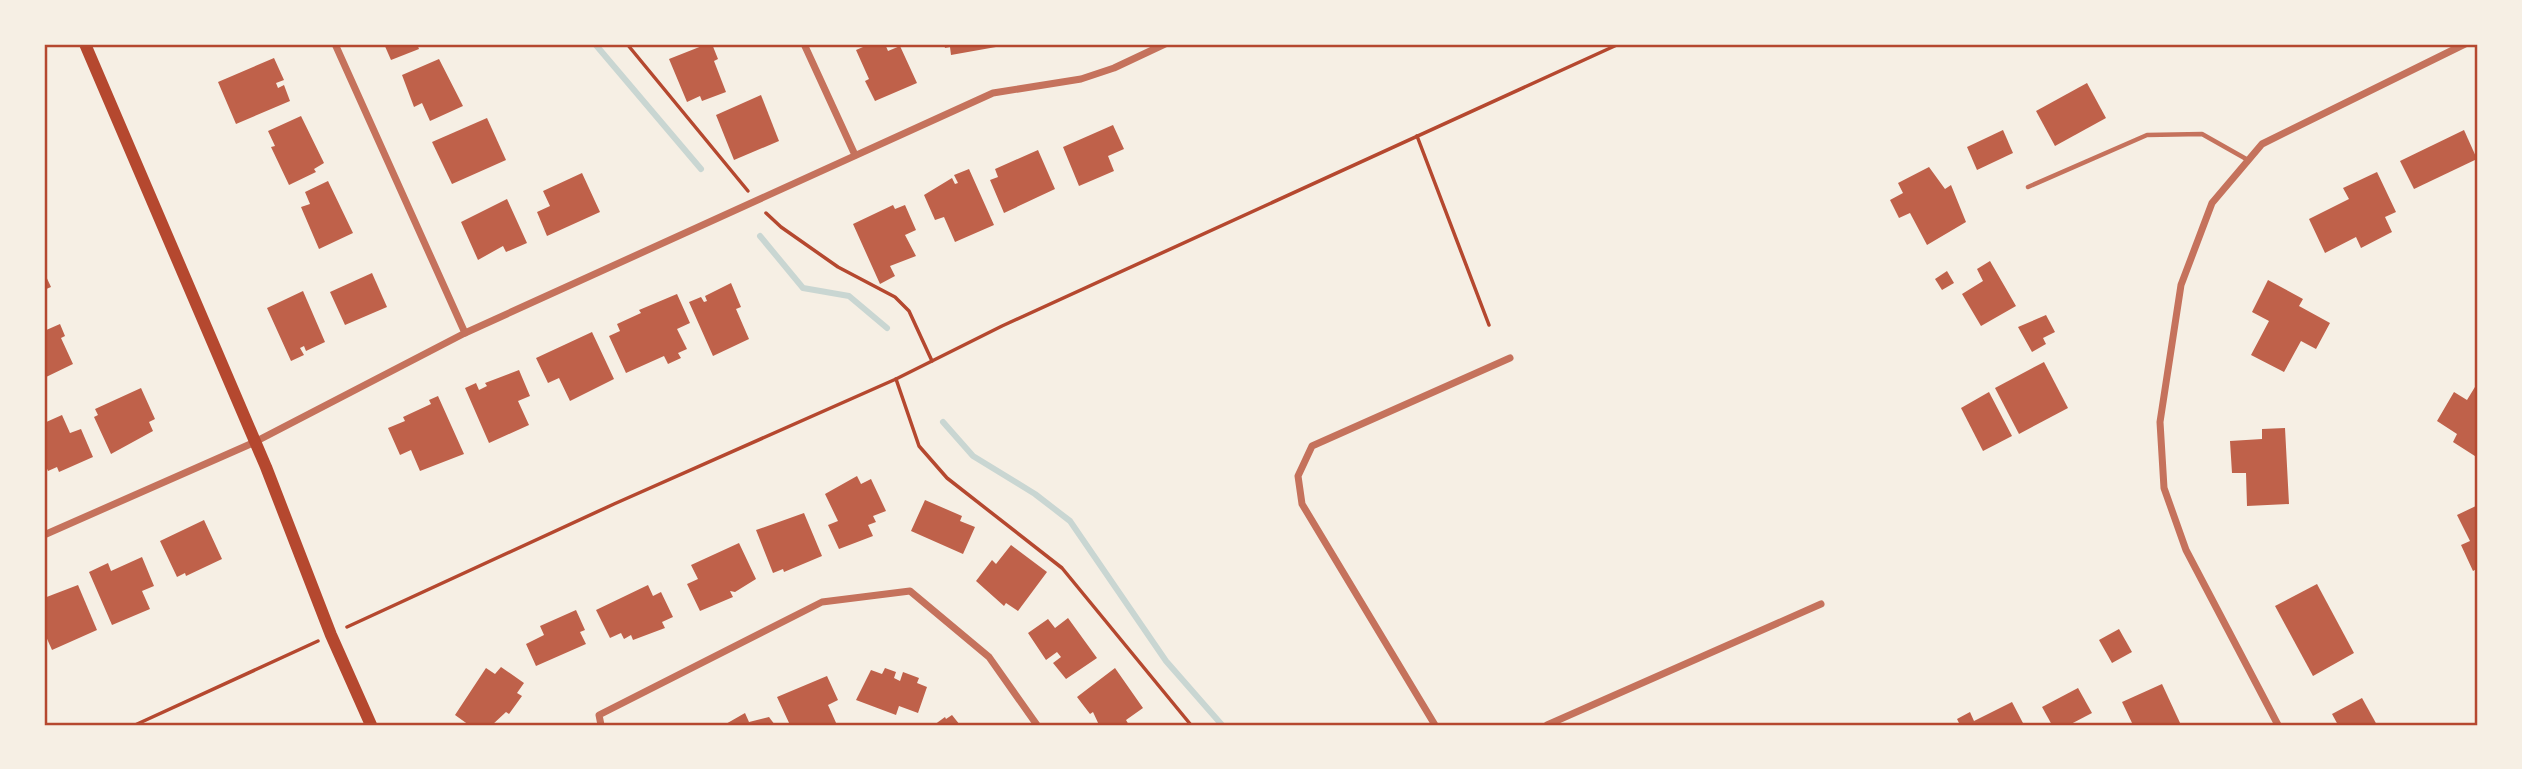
<svg xmlns="http://www.w3.org/2000/svg" width="2522" height="769" font-family="'Titillium Web',sans-serif">
<style>
.lines{fill:none;stroke-linecap:round;stroke-linejoin:round}
.stream{stroke:#c9d6d2;stroke-width:6}
.building{fill:#bf614a}
.path{stroke:#b5482f;stroke-width:3.5}
.service{stroke:#c5725c;stroke-width:4.5}
.minor{stroke:#c5725c;stroke-width:7}
.secondary{stroke:#b5482f;stroke-width:12}
.neatline{fill:none;stroke:#b5482f;stroke-width:2.5}
</style>
<rect width="100%" height="100%" fill="#f6efe4"/>
<g class="lines">
<g class="stream">
<path d="M595,44L701,169"/>
<path d="M760,236L803,288L849,296L887,328"/>
<path d="M943,422L973,456L1035,494L1070,521L1166,661L1222,725"/>
</g>
</g>
<g class="building">
<path d="M384,44H417L419,49L391,60Z"/>
<path d="M707,44H712L718,59L714,61L726,92L702,101L700,96L687,102L669,59Z"/>
<path d="M870,44H885L888,51L900,46L917,83L875,101L865,81L869,79L856,50Z"/>
<path d="M944,44H996V47L951,55L950,47L945,48Z"/>
<path d="M274,58L284,80L276,83L278,88L284,85L290,101L236,124L218,82Z"/>
<path d="M439,59L463,106L430,121L422,103L414,107L402,75Z"/>
<path d="M2087,83L2106,118L2055,146L2036,111Z"/>
<path d="M761,95L779,141L734,160L716,115Z"/>
<path d="M301,116L324,163L314,169L316,172L289,185L271,147L275,146L268,131Z"/>
<path d="M487,118L506,160L452,184L432,142Z"/>
<path d="M1113,125L1124,149L1108,156L1114,171L1079,186L1063,147Z"/>
<path d="M2003,130L2013,153L1977,170L1967,147Z"/>
<path d="M2464,130L2477,159L2414,189L2400,161Z"/>
<path d="M1038,150L1055,189L1004,213L990,180L998,177L995,169Z"/>
<path d="M1929,167L1945,189L1951,185L1966,222L1927,245L1910,213L1899,218L1890,200L1903,193L1898,183Z"/>
<path d="M969,169L994,225L955,242L944,217L935,220L924,195L952,178L955,184L958,183L954,175Z"/>
<path d="M2377,172L2396,212L2385,217L2392,232L2361,248L2356,237L2325,253L2309,219L2349,199L2343,188Z"/>
<path d="M582,173L600,212L547,236L537,212L550,206L543,191Z"/>
<path d="M328,181L353,233L319,249L301,207L310,204L305,192Z"/>
<path d="M507,199L527,243L506,252L503,246L478,260L461,222Z"/>
<path d="M893,205L895,209L905,205L916,230L905,235L916,256L890,266L895,276L880,284L853,224Z"/>
<path d="M1990,261L2016,306L1981,326L1962,294L1983,281L1977,269Z"/>
<path d="M1947,271L1954,283L1942,290L1935,279Z"/>
<path d="M44,272L51,287L44,290Z"/>
<path d="M372,273L387,307L345,325L330,292Z"/>
<path d="M2268,280L2303,299L2299,306L2330,323L2316,349L2301,341L2284,372L2251,355L2269,321L2252,312Z"/>
<path d="M731,283L741,307L736,309L749,339L713,356L689,302L701,297L704,302L707,301L705,296Z"/>
<path d="M303,291L325,342L306,351L304,346L300,348L304,355L291,361L267,308Z"/>
<path d="M677,294L690,323L677,329L687,349L678,353L681,358L668,364L664,356L626,373L609,336L620,331L617,324L641,313L639,310Z"/>
<path d="M2046,315L2055,332L2043,338L2046,344L2032,352L2018,327Z"/>
<path d="M60,324L65,336L61,338L73,364L44,378V331Z"/>
<path d="M592,332L614,379L570,401L559,378L548,383L536,358Z"/>
<path d="M2044,362L2068,408L2019,434L1995,388Z"/>
<path d="M519,370L530,396L518,401L529,425L489,443L465,388L476,383L479,390L487,386L485,383Z"/>
<path d="M2478,382V458L2453,442L2457,434L2437,421L2454,392L2467,400Z"/>
<path d="M141,388L155,419L149,422L153,431L111,454L94,417L98,415L95,409Z"/>
<path d="M1989,392L2012,436L1983,451L1961,408Z"/>
<path d="M438,396L464,454L420,471L411,450L400,455L388,428L405,421L403,417L431,404L429,400Z"/>
<path d="M62,415L70,433L81,429L93,457L59,472L57,467L48,471L44,462V423Z"/>
<path d="M2285,428L2289,504L2247,506L2246,473H2232L2230,441L2262,439V429Z"/>
<path d="M857,476L861,484L871,479L886,511L873,516L876,522L868,525L873,536L839,549L828,525L838,521L825,494Z"/>
<path d="M925,500L962,516L960,521L975,527L963,554L911,531Z"/>
<path d="M2478,505V568L2473,571L2461,545L2470,541L2457,515Z"/>
<path d="M804,513L822,556L784,572L783,569L773,573L756,530Z"/>
<path d="M204,520L222,559L186,576L185,573L177,577L160,541Z"/>
<path d="M739,543L756,579L735,592L730,591L733,597L700,611L687,584L698,579L691,565Z"/>
<path d="M1011,545L1047,572L1018,611L1006,603L1004,606L976,581L992,560L996,564Z"/>
<path d="M142,557L154,586L142,591L150,609L112,625L89,572L108,563L111,571Z"/>
<path d="M2317,584L2354,653L2313,676L2275,606Z"/>
<path d="M78,585L97,630L52,650L44,632V598Z"/>
<path d="M648,585L653,596L661,592L673,617L662,622L665,628L633,640L631,635L624,639L621,633L610,638L596,610Z"/>
<path d="M576,610L585,630L580,632L586,644L536,666L526,644L544,635L540,626Z"/>
<path d="M1068,618L1097,658L1066,679L1053,663L1061,657L1057,652L1046,660L1028,633L1048,619L1055,628Z"/>
<path d="M2119,629L2132,652L2112,663L2099,640Z"/>
<path d="M501,667L524,683L517,693L522,696L509,714L506,712L492,725H469L455,715L486,668L495,674Z"/>
<path d="M885,668L896,672L894,678L900,681L903,672L919,678L917,683L927,687L918,713L899,706L896,715L856,700L871,670L882,674Z"/>
<path d="M1115,668L1143,708L1126,720L1129,725H1099L1093,712L1090,714L1077,697Z"/>
<path d="M827,676L838,700L828,705L837,725H790L777,697Z"/>
<path d="M2162,684L2181,725H2133L2122,702Z"/>
<path d="M2078,688L2092,713L2069,725H2052L2042,707Z"/>
<path d="M2362,698L2377,725H2338L2332,714Z"/>
<path d="M2012,702L2024,725H1960L1957,719L1970,712L1974,721Z"/>
<path d="M745,713L749,722L769,717L775,725H724Z"/>
<path d="M952,715L960,725H934L945,717L946,719Z"/>
</g>
<g class="lines">
<g class="path">
<path d="M627,44L748,191"/>
<path d="M1417,136L1489,325"/>
<path d="M766,213L781,227L838,267L895,297L909,311L932,361"/>
<path d="M896,379L919,446L947,478L1062,568L1191,725"/>
<path d="M347,627L614,504L896,379L1002,326L1619,44"/>
<path d="M135,725L318,641"/>
</g>
<path class="service" d="M2028,187L2147,135L2202,134L2248,160"/>
<g class="minor">
<path d="M335,44L465,333"/>
<path d="M804,44L855,155"/>
<path d="M44,535L255,442L465,333L993,93L1081,79L1114,68L1165,44"/>
<path d="M601,725L599,715L822,602L910,591L989,657L1037,725"/>
<path d="M1435,725L1302,504L1298,476L1312,446L1510,358"/>
<path d="M1547,725L1821,604"/>
<path d="M2278,725L2186,550L2164,488L2160,422L2181,285L2212,203L2262,144L2465,44"/>
</g>
<path class="secondary" d="M85,44L266,467L331,635L371,725"/>
</g>
<rect width="2522" height="769" fill="none" stroke="#f6efe4" stroke-width="91"/>
<rect x="46" y="46" width="2430" height="678" class="neatline"/>
</svg>
